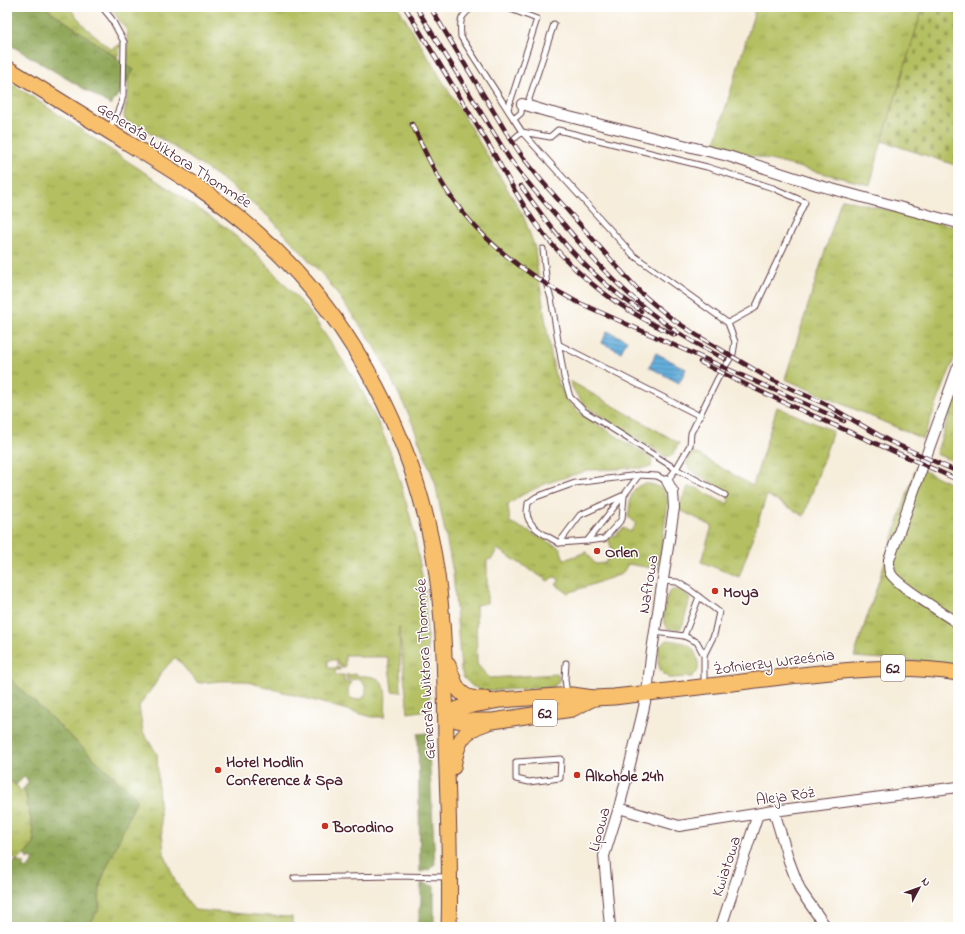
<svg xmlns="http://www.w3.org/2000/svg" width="965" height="934" font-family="'Indie Flower',sans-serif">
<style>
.grass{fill:url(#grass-tufts);stroke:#7e6f46}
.forest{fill:url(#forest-crowns);stroke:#6c6241}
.cemetery{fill:url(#cemetery-stones);stroke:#7e6f46}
.water{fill:url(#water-rules);stroke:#586684}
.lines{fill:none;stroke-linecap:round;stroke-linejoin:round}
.service-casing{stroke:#643e45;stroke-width:7}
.minor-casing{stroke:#643e45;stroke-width:12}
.primary-casing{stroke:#643e45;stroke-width:17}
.service{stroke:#fff;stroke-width:5}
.minor{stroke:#fff;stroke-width:10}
.primary{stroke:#f8bf6c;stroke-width:15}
.rail-casing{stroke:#4a1f2b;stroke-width:4.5}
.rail{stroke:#fff;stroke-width:3;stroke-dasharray:9;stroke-linecap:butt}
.poi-dot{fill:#c8321e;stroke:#fff;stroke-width:1.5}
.labels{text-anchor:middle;stroke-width:3;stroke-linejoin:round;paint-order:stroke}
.shield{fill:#fff;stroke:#80626b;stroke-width:1}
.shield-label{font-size:15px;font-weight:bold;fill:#4a1f2b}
.street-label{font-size:16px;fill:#4a1f2b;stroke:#fff}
.poi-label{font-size:16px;font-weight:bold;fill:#4a1f2b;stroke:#fff;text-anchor:start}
</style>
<defs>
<pattern id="grass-tufts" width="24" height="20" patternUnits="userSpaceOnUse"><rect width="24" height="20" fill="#b3bf61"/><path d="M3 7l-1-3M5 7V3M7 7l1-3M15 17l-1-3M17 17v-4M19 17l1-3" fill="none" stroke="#949b50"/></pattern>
<pattern id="forest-crowns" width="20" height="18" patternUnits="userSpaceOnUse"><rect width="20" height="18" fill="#8ea657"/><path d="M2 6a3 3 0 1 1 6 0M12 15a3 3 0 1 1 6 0" fill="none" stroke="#768748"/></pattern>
<pattern id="cemetery-stones" width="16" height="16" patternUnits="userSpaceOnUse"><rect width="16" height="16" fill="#b3bf61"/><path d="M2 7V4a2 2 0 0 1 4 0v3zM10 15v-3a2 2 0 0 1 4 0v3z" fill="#949b50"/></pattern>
<pattern id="water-rules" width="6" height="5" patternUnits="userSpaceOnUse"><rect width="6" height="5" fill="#65aedc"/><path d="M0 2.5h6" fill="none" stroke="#558db3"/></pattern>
</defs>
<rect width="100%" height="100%" fill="#fff"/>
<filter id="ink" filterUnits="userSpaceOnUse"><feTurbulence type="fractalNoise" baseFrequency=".025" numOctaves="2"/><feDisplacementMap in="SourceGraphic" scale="8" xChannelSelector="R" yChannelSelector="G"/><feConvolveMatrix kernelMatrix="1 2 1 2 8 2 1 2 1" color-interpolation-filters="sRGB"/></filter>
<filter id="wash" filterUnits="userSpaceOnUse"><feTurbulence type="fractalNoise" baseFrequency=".012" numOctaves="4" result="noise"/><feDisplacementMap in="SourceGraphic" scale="16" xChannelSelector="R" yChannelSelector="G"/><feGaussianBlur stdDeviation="0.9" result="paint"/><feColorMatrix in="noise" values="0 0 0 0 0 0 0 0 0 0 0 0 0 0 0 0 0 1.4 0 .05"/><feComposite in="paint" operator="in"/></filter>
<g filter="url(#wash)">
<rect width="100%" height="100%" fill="#f6eddb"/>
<g class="grass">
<path d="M45,7H69L85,27L111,49L121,44L117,58Z"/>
<path d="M110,7H398L523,215L535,248L537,268L554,372L566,400L582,415L652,458L651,467L643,468H636L589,470L547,483L522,495L508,505L510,522L560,548L564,560L586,552L595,564L605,563L607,560L613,553L608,538L612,537L624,528L630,532L636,524L628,517C630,509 629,495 635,489C643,481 653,483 662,489C664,490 665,490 666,493C667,496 667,500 668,502L658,569L628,564L622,574L568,593L556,585L559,581L558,578L553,577L548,581L497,549L492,559L487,560V603L476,605L477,664L489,678L558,674L559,682L553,687L484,691L472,686L464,678L461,670L453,572L435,482L409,415L376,348L328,281L269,217L223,180L165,141L125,120L124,115L128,92L127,31Z"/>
<path d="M756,7H923L882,141L870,185L714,146Z"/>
<path d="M7,80L221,224L255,252L309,311L358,383L381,429L394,461L412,523L425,591L430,705L428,710L408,713L399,627L401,692L392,691C391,679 389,669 388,657H358L357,655H345V668H341V664H337V660H328V668H337V667H339L340,670H335V675H344V682H351C350,685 348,687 348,691C348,703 367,702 366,690C366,685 362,684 361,679L347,680L346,675L357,674V676C390,674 386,690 385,717H372L244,681H221L200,683L197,682L175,657L161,673L155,684L139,706L143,732L157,754L159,803L164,853L175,881L194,910L270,916L292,917V927H86L99,910L100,883L136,799L7,676Z"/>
<path d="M843,199L958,227V349L923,439L785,379L840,203Z"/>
<path d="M570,381L679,443L673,455L669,457L664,456L588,408C579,399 574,393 570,381Z"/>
<path d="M958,388V463L936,454Z"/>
<path d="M777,407L833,431L804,516L767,495L739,577L701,562L712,526L678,509L685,492L688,487L697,488L722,502L729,503L727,493L706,479L690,470L686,462L692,451L753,486Z"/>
<path d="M916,467L958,487V664L854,657Z"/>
<path d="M672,590H681L686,594L690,599L683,624L680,629C664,632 662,623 664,610C666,601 665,596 672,590Z"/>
<path d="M668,640C675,641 685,642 690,646C696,651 701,665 697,672C695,674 694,675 692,677L668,678L661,671L658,663L659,647L663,643Z"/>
<path d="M7,779L16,785L21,791L23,789L25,791L33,830L34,845L16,861L11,853L7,856Z"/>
</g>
<g class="forest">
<path d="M7,7H45L134,70L111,105L7,43Z"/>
<path d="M7,676L137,799L100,883L99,910L86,927H7V867L16,861L25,864L23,866L27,869L34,860L30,857L28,860L24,854L34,845L33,830L25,791L23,789L29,782L24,777L16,785L7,779Z"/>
<path d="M428,733L435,864L429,870L420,872L418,734Z"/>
<path d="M421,883L434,886V927H418L421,901Z"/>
</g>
<path class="cemetery" d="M923,7H958V166L882,141Z"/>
<g class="water">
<path d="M607,331L627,340L621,352L602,343Z"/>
<path d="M656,353L686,369L679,383L649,367Z"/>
</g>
</g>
<g filter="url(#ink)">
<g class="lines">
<g class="service-casing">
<g id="service">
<path d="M102,7L111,18L124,42L123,95C121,108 115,118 108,130"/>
<path d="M473,7C459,17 460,21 461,37L522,132L515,138"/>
<path d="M505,7L537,19L508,109"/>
<path d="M527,105L554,24"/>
<path d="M514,119L521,113L522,104"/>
<path d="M543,249L547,286L551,298L564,377L570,397L584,411L676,469L725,495"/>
<path d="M558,344L700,416"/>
<path d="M639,475L624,495L580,515L559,543C548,536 527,528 527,512C527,509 528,506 528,503L536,497L575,483L639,475L657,476L667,481L676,469L690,445L691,433L718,378L733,354L735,342L728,323L633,255L522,132L550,137L558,130L707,167L773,188L805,202L755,308L728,323"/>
<path d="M587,541L604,539L622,519L624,496"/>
<path d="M559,543L587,541L623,496"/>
<path d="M663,581L677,582L690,590L719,612L714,635L704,655V686"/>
<path d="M655,632L684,636L697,642L704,655"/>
<path d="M684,636L699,597"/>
<path d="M566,663L565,679L567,694"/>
<path d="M561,759L560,778L529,782L516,779V762Z"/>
<path d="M294,878L393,876L449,877"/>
</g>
</g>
<g class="minor-casing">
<g id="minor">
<path d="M522,104L549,112L728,156L817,185L958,223"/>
<path d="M958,367L889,560C889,564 889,569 890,572C893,583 946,615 958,623"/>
<path d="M619,808L679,826L774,811L958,787"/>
<path d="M774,811L789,861L800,890L826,927"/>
<path d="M610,927L604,856L619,808L642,716L647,693L651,657L674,508L673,492L667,481"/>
<path d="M721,927L758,814"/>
</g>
</g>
<g class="primary-casing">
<g id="primary">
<path d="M7,68C46,92 84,116 123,140C169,168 217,197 257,233C355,319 419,447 437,575C445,631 445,687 446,743C448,804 451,866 449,927"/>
<path d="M448,665C453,678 456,695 472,698C476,699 481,699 485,699"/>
<path d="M446,717L456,710L463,707L500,700L572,695L594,698L614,697C667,691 720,685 773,678C835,671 897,663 958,673"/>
<path d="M446,717L461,721H493L572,709L594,698"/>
<path d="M453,767C457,743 461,731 486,723"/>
</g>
</g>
<use href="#service" class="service"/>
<use href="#minor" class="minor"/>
<use href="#primary" class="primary"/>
<g class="rail-casing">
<g id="rail">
<path d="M405,7C432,52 460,97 487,142C503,169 518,199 537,225C574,276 619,309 675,335"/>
<path d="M416,7L509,158C525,180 543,201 561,221C577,240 592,259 610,276C642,309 683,339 725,359"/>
<path d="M430,7L506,132L522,156L540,179L612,261L641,293L655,305L671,318L698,336L770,379L827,405L889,441L958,472"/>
<path d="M412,124C423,148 434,172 449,194C481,241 525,274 575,301L844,421"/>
<path d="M521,186C531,200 541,214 552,228C577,260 607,288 641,311"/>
<path d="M700,362C784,405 872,441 958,480"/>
</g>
</g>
<use href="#rail" class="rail"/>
</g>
</g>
<g class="poi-dot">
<circle cx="597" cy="551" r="4"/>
<circle cx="715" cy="591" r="4"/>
<circle cx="218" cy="770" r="4"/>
<circle cx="577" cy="775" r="4"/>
<circle cx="325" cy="826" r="4"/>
</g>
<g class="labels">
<g class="shield">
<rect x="881" y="655" width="24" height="26" rx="3"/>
<rect x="533" y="700" width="24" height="26" rx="3"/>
</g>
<g class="shield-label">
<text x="893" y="673">62</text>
<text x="545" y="718">62</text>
</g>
<g class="street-label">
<text transform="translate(175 154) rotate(33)" y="6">Generała Wiktora Thommée</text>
<text transform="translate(647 584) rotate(-81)" y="6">Naftowa</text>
<text transform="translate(774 661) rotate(-7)" y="6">Żołnierzy Września</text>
<text transform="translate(424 669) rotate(-93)" y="6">Generała Wiktora Thommée</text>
<text transform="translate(785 795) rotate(-8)" y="6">Aleja Róż</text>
<text transform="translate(598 829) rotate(-75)" y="6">Lipowa</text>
<text transform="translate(725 866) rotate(-72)" y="6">Kwiatowa</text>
</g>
<g class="poi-label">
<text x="605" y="557">Orlen</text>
<text x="723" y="597">Moya</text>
<text x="226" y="767">Hotel Modlin<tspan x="226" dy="18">Conference &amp; Spa</tspan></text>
<text x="585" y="781">Alkohole 24h</text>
<text x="333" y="832">Borodino</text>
</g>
</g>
<rect width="965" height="934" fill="none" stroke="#fff" stroke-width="24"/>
<g transform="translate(919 888) rotate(49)" stroke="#ffffff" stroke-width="3" paint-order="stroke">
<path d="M0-3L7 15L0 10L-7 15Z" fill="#4a1f2b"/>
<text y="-6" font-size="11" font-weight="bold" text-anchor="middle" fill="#4a1f2b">N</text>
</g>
</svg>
